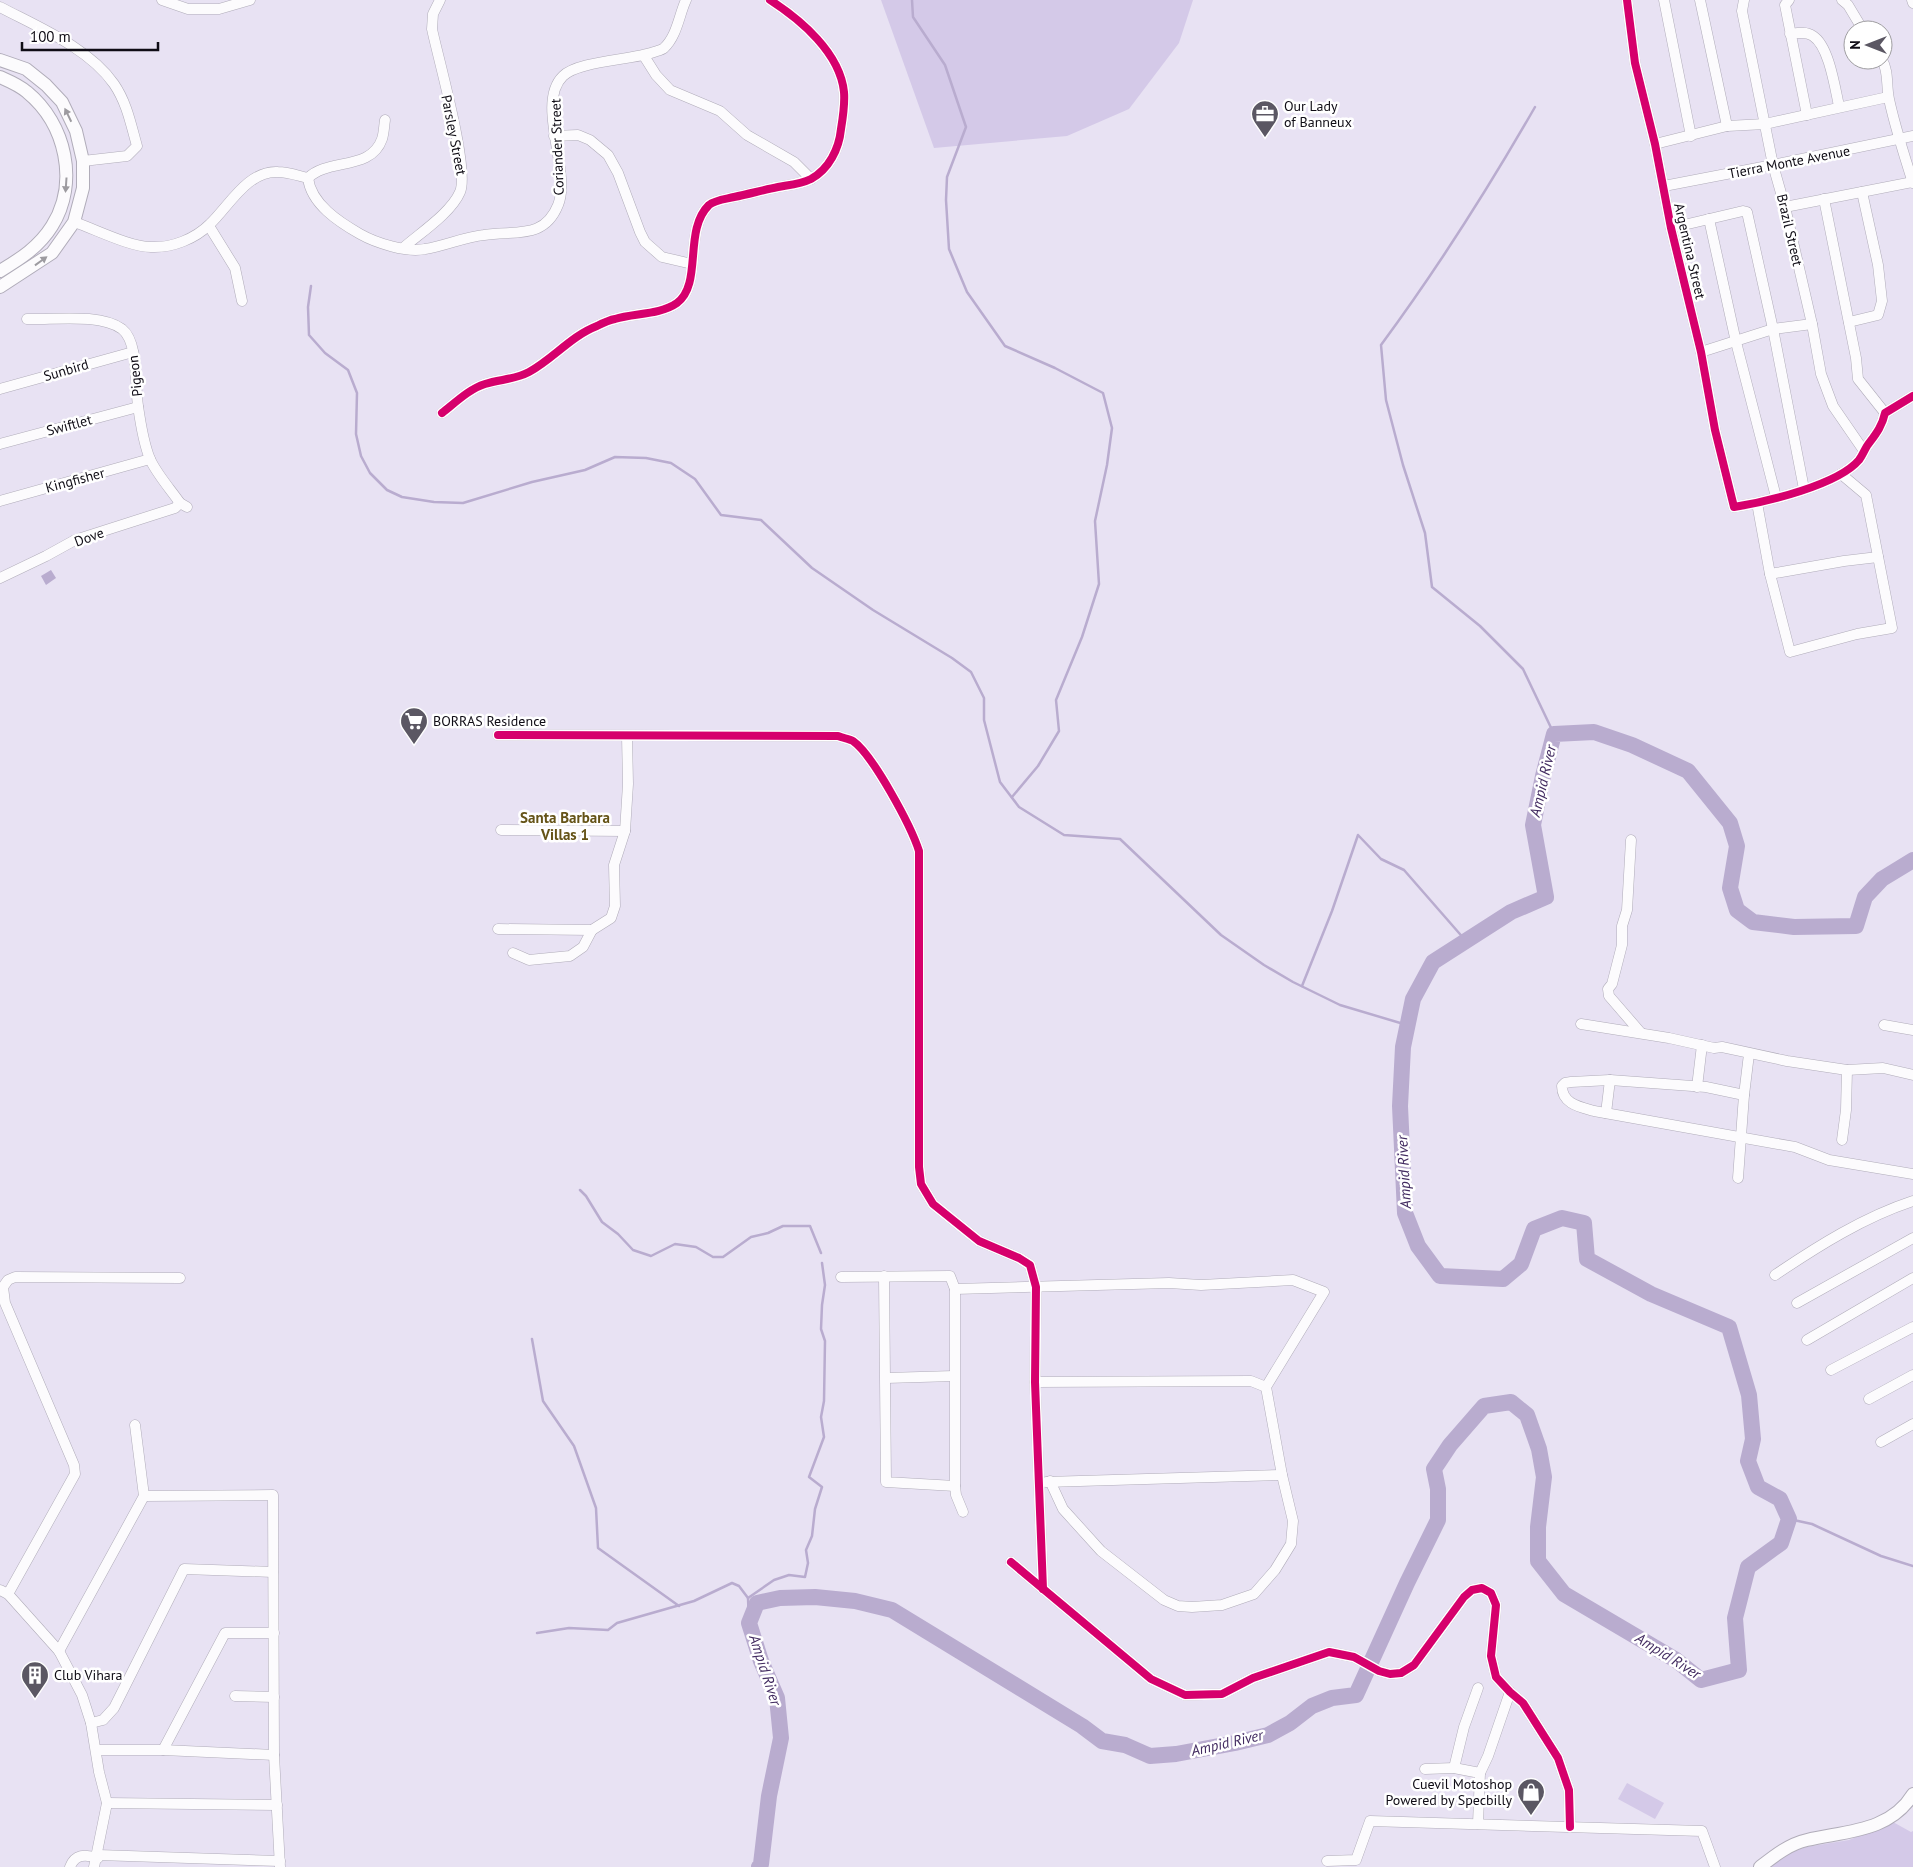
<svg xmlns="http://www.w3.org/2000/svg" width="1913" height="1867" font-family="'PT Sans',sans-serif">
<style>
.green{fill:#d4c9e8}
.water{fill:#b9accf}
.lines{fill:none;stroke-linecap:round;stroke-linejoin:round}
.stream{stroke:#b9accf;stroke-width:2.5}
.river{stroke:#b9accf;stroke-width:16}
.minor-casing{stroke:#b0acb9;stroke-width:11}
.tertiary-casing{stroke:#b0acb9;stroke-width:14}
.minor{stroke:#fcfbfd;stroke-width:10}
.tertiary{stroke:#fcfbfd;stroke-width:12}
.cycleway-casing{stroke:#fff;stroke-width:11}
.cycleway{stroke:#d6006c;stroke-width:8}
.oneway{fill:#9d9ba0}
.labels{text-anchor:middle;stroke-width:5;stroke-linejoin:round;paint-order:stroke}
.poi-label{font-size:14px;fill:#0f0c15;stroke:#fff;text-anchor:start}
.street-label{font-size:14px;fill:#0f0c15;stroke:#fff}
.water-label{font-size:15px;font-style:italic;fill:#422b60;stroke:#fff}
.neighbourhood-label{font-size:15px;font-weight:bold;fill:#655317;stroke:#fff}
</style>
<rect width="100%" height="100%" fill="#e8e2f3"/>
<g class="green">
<path d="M881,0H1193L1179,43L1129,109L1067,136L934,148Z"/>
<path d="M1627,1783L1664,1803L1655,1819L1618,1799Z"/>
<path d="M1893,1822L1911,1832L1913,1831V1867H1770L1786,1854L1806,1847L1849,1840Z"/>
</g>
<path class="water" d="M51,570L56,578L46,585L41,576Z"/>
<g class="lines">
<g class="stream">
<path d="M912,0L913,17L945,65L966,127L947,177L946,200L949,249L967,292L1005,346L1055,368L1103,393L1112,428L1107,465L1095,521L1099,584L1082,637L1056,700L1059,731L1038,766L1012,797"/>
<path d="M1535,107C1488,189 1437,269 1381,345L1386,400L1403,465L1425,533L1432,587L1480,626L1523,669L1554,734"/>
<path d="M311,286L308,307L309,335L325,353L348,370L357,393L356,434L361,456L370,473L387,490L402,497L434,502L463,503L532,482L585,470L615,457L646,458L671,463L695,479L721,515L761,520L812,568L873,610L952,658L971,672L984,698V720L1000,782L1019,807L1064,835L1120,839L1221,935L1264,965L1293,982L1340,1005L1407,1025"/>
<path d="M1302,986L1332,911L1358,835L1381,859L1404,870L1466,941"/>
<path d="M580,1190L586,1196L602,1222L618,1234L633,1250L651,1256L675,1244L696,1247L713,1257H723L751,1237L768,1233L783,1226H810L821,1253"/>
<path d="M532,1339L543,1401L574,1446L596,1508L598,1548L679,1606"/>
<path d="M1789,1519L1812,1524L1881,1556L1913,1566"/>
<path d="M749,1623L748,1598L774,1580L789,1575L805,1577L808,1563L806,1550L812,1536L815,1509L822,1487L809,1477L824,1437L821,1417L824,1401L825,1341L821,1329L822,1305L825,1285L822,1263"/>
<path d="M537,1633L569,1628L608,1630L617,1623L694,1601L732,1583L739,1586L748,1598"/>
</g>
<path class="river" d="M759,1867L761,1864L769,1796L781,1738L777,1698L761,1661L749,1623L757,1603L780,1598L815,1597L855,1601L892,1610L1082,1726L1102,1741L1125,1745L1150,1756L1176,1754L1235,1743L1268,1735L1290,1723L1312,1706L1332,1698L1356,1695L1407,1583L1438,1520V1489L1434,1469L1450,1445L1484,1406L1511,1402L1527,1415L1539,1449L1544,1477L1538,1527V1561L1564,1594L1676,1660L1701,1680L1739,1670L1735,1618L1748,1567L1781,1543L1789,1519L1780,1499L1758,1487L1748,1461L1753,1439L1749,1395L1729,1327L1651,1294L1587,1259L1584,1223L1562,1218L1534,1229L1521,1264L1503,1279L1440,1276L1418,1246L1405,1213L1400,1106L1403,1047L1413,999L1433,962L1511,912L1546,897L1533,825L1543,776L1554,734L1594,732L1632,745L1688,771L1730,823L1737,846L1730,888L1737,910L1753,922L1794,927L1856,926L1865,897L1882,879L1913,860"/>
<g class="minor-casing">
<g id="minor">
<path d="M162,0L188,9H219L250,0"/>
<path d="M1627,0L1635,63L1655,144L1671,228L1701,352L1715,430L1734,507C1766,502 1838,485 1859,460C1862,456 1864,451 1867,446C1875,435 1882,427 1885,413L1913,396"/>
<path d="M1664,0L1691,136"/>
<path d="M1700,0L1727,126"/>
<path d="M1744,0L1742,11L1773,165L1785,207L1812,324L1821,374L1833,406L1864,451"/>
<path d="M1789,0L1785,5L1807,115"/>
<path d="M1842,0L1848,5L1863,30"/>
<path d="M1912,0L1913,3"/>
<path d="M0,7C38,27 89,48 114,84C127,103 131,125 137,146L127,156L83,161"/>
<path d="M1790,34C1797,33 1806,31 1813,36C1829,46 1835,88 1839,106"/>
<path d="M644,56L656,75L670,90L720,111L747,135L794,162L811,179"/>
<path d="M1882,60C1889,71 1886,86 1889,99C1895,127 1904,155 1913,183"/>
<path d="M554,136L578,135L590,140L608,155L618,173L640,232L645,242L662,257L692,264"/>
<path d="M1655,144L1727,126L1765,124L1888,97"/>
<path d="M308,178C311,204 339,222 360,234C376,243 407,253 425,249C445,246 464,237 484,235C515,230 544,240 558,205C572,173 535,103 563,76C578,61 632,60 654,52C657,51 662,50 664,48C677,36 679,15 686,0"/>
<path d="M308,178C328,158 371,171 382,139C384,133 384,126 385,120"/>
<path d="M1664,186L1773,165L1913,136"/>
<path d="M1824,199L1856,358L1858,379L1885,413"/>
<path d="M1785,207L1913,182"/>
<path d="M1709,219L1736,342L1776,497"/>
<path d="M74,222C95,229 130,247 151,247C172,248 195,239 210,224C229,206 248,170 278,172C288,172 299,176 308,178"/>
<path d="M209,226L235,268L242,301"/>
<path d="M1671,228L1743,211L1747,212L1773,329L1804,489"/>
<path d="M403,248C420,233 451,213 460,192C470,170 438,58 432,29L433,14L440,0"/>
<path d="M27,319C53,320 100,313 122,329C139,342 135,387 138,406C140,420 145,447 150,459C156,473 171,490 180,503L187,507"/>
<path d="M1849,322L1878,315L1882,301L1878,265L1862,192"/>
<path d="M1701,352L1773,329L1812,324"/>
<path d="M0,389L133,352"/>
<path d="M442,413C455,403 469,389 485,384C500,379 514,380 529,372C553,359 571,336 597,326C603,323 609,320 615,319C634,313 660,315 677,303C703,284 683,230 709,205C715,200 726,199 734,197C749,194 763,190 778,187C789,185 801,184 811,179C829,169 839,149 841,129C843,117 845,104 844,92C840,53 801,20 770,0"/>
<path d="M0,444L138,407"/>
<path d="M0,501L150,459"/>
<path d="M1757,503L1770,574L1790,652L1857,634L1892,628L1866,495L1841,474"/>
<path d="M1770,574L1844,561L1878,557"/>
<path d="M0,578L46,556L75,540L175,508L180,503"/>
<path d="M498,735L838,736C843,738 849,739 853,741C873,755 911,826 919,851V1167L921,1184L933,1204L979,1241L1019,1258L1030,1265L1036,1287L1035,1382L1043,1589"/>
<path d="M501,830L625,831"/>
<path d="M1631,840L1627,910L1622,926V945L1612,984L1608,989L1609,996L1641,1033"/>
<path d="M498,929L592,930L611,918L615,906L614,865L625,831L628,784L627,736"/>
<path d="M513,953L529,960L570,956L583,947L592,930"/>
<path d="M1581,1024L1669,1038L1714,1048L1722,1047L1787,1061L1847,1070L1883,1068L1913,1075"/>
<path d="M1884,1025L1913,1030"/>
<path d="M1697,1087L1702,1045"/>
<path d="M1744,1095L1706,1087L1610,1080L1571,1082L1565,1083L1562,1086C1562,1104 1580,1107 1594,1111L1795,1147L1829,1160L1913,1174"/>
<path d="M1606,1113L1610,1080"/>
<path d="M1842,1140L1846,1110L1847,1070"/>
<path d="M1738,1178L1744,1095L1749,1054"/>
<path d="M1775,1275C1818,1246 1864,1217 1913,1201"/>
<path d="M884,1276L886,1482L955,1486"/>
<path d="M841,1277L950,1276L955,1289V1486L956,1495L963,1512"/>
<path d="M955,1289L1169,1283L1201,1285L1293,1280L1324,1292L1266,1387L1282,1475L1293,1521L1291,1544L1275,1570L1254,1594L1222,1605L1192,1607L1178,1606L1164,1600L1101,1551L1063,1509L1050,1481"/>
<path d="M1797,1303L1913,1238"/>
<path d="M1807,1340L1913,1278"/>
<path d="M1831,1370L1913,1327"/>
<path d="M886,1378L954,1376"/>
<path d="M1035,1382L1251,1381L1266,1387"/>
<path d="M1869,1399L1913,1375"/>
<path d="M1881,1442L1913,1424"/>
<path d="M1046,1482L1282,1475"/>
<path d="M144,1496L273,1495L274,1755L280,1867"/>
<path d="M1011,1562L1151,1679L1185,1695L1222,1694L1253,1678L1329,1652L1354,1657L1379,1671L1390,1674L1401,1673L1414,1665L1464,1597L1472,1590L1482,1588L1491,1593L1496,1605L1491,1656L1496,1677L1510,1692L1523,1703L1558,1758L1569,1790L1570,1827"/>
<path d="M0,1590L8,1594L59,1651L82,1695L91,1723L99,1772L107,1803L94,1867"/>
<path d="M8,1594L75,1474L74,1465L5,1303L3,1287L8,1280L15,1277L180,1278"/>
<path d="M59,1651L144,1496L135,1425"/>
<path d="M235,1696L274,1697"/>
<path d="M91,1723L103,1720L114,1708L184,1569L273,1572"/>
<path d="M96,1750H163L274,1755"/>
<path d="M163,1750L225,1633H274"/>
<path d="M1454,1768L1464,1727L1478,1688"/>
<path d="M1425,1769L1454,1768L1480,1773L1478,1824"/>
<path d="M1480,1773L1488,1756L1510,1692"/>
<path d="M107,1803L277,1805"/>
<path d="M98,1855L280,1861"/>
<path d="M1327,1861L1356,1860L1370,1821L1702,1831L1715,1867"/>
<path d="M70,1867C75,1854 85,1854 98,1858"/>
</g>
</g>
<g class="tertiary-casing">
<g id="tertiary">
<path d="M0,60L26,69L46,85L62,102L76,131L83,161V188L74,222L52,253L0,287"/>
<path d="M0,77C9,81 19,85 27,92C66,124 79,183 52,226C39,247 20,259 0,271"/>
<path d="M1760,1867C1774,1856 1789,1844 1807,1840C1845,1831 1890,1832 1913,1794"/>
</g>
</g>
<use href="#minor" class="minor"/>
<use href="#tertiary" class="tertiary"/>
<g class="cycleway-casing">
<g id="cycleway">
<path d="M1627,0L1635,63L1655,144L1671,228L1701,352L1715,430L1734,507C1766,502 1838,485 1859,460C1862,456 1864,451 1867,446C1875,435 1882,427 1885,413L1913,396"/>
<path d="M442,413C455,403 469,389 485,384C500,379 514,380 529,372C553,359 571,336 597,326C603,323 609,320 615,319C634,313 660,315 677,303C703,284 683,230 709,205C715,200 726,199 734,197C749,194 763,190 778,187C789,185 801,184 811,179C829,169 839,149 841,129C843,117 845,104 844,92C840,53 801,20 770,0"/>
<path d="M498,735L838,736C843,738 849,739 853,741C873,755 911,826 919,851V1167L921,1184L933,1204L979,1241L1019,1258L1030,1265L1036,1287L1035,1382L1043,1589"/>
<path d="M1011,1562L1151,1679L1185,1695L1222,1694L1253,1678L1329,1652L1354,1657L1379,1671L1390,1674L1401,1673L1414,1665L1464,1597L1472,1590L1482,1588L1491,1593L1496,1605L1491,1656L1496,1677L1510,1692L1523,1703L1558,1758L1569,1790L1570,1827"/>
</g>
</g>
<use href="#cycleway" class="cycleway"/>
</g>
<defs><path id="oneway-solid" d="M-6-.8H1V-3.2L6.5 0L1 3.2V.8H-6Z" transform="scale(1.25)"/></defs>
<g class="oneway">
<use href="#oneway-solid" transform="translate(68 115) rotate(-116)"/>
<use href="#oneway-solid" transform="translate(66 185) rotate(94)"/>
<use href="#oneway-solid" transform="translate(41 261) rotate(-36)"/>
</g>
<defs>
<g id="office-pin" transform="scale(1.4375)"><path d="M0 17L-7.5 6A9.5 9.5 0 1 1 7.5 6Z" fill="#5b5763" stroke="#fff"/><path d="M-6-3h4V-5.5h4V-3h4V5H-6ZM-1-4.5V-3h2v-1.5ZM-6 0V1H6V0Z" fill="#fff"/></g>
<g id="supermarket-pin" transform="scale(1.4375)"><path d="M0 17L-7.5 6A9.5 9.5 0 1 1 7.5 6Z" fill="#5b5763" stroke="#fff"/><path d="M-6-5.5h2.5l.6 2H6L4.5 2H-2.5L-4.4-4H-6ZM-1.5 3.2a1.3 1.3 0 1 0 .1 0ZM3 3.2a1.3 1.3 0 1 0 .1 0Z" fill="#fff"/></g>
<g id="building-pin" transform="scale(1.4375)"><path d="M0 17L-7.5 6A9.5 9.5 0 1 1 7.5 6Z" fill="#5b5763" stroke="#fff"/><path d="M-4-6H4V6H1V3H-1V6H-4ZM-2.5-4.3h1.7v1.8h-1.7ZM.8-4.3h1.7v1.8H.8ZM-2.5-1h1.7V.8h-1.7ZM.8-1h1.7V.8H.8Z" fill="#fff"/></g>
<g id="shop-pin" transform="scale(1.4375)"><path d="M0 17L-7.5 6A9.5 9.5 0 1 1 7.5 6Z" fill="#5b5763" stroke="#fff"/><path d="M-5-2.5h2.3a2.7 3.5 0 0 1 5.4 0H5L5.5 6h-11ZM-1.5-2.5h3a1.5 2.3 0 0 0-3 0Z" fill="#fff"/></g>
</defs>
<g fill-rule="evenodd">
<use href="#office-pin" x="1265" y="114"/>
<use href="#supermarket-pin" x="414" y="721"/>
<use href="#building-pin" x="35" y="1675"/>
<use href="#shop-pin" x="1531" y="1792"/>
</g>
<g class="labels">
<g class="poi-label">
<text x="1284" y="111">Our Lady<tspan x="1284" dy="16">of Banneux</tspan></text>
<text x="433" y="726">BORRAS Residence</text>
<text x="54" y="1680">Club Vihara</text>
<text x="1512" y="1789" text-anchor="end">Cuevil Motoshop<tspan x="1512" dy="16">Powered by Specbilly</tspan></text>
</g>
<g class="street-label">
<text transform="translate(454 135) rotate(79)" y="5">Parsley Street</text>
<text transform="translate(557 147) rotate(-92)" y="5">Coriander Street</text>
<text transform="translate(1789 162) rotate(-11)" y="5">Tierra Monte Avenue</text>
<text transform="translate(1790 230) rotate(77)" y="5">Brazil Street</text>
<text transform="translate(1690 251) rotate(77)" y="5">Argentina Street</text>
<text transform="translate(66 370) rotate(-16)" y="5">Sunbird</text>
<text transform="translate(135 376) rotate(-96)" y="5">Pigeon</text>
<text transform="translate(69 425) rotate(-15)" y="5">Swiftlet</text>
<text transform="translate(75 480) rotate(-15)" y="5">Kingfisher</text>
<text transform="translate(89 537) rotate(-20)" y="5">Dove</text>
</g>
<g class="water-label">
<text transform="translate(1543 781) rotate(-77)" y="5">Ampid River</text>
<text transform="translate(1404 1172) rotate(-93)" y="5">Ampid River</text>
<text transform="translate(1668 1656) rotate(32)" y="5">Ampid River</text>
<text transform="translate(765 1670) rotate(72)" y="5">Ampid River</text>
<text transform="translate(1227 1743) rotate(-13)" y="5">Ampid River</text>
</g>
<g class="neighbourhood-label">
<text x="565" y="823">Santa Barbara<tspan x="565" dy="17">Villas 1</tspan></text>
</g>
</g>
<g transform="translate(1868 45) rotate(270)"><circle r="24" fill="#ffffff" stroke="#9f9ea1"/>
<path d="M0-4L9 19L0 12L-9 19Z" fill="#5b5763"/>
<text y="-8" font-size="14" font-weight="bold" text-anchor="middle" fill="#0f0c15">N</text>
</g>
<path d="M22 42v8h136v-8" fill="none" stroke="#0f0c15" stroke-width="2.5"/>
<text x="30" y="42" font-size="15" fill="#0f0c15" stroke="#ffffff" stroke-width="4" paint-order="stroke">100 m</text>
</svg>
